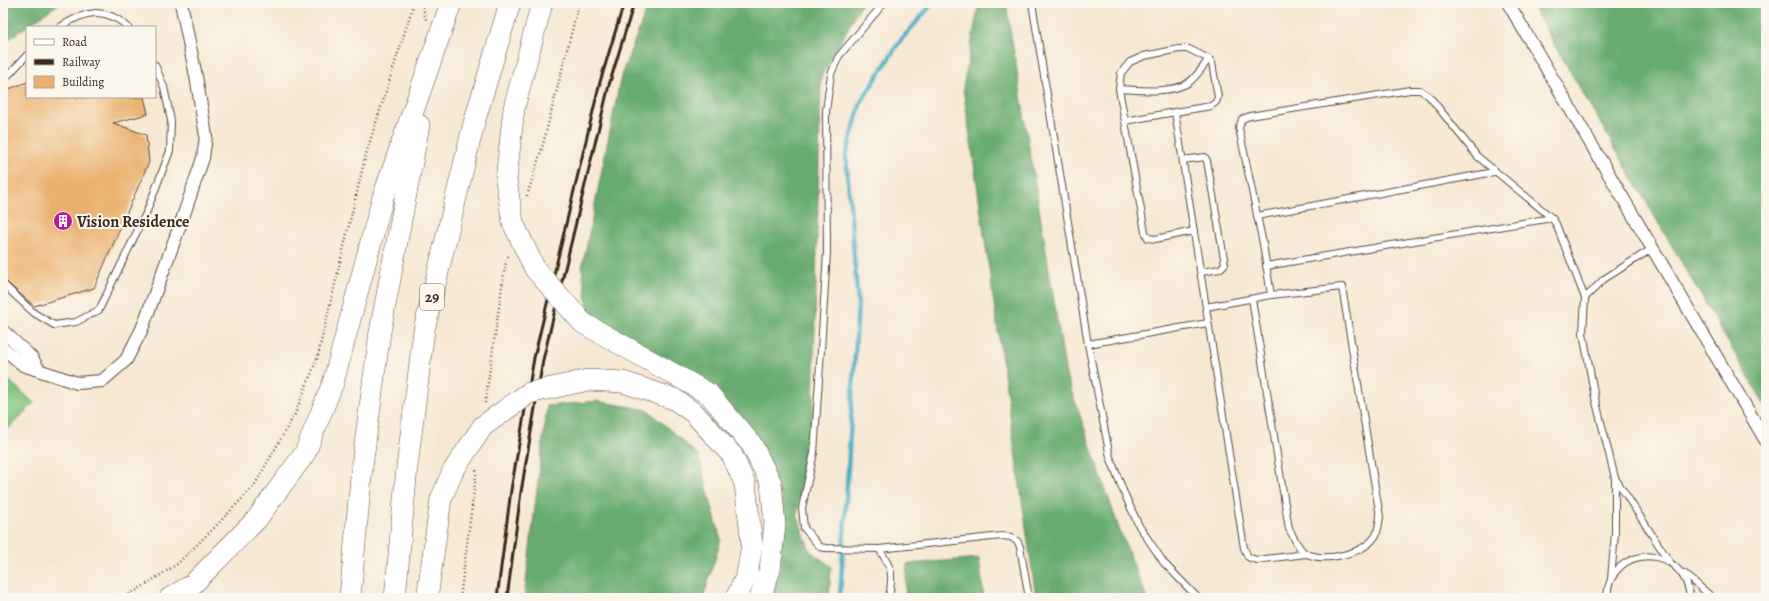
<svg xmlns="http://www.w3.org/2000/svg" width="1769" height="601" font-family="Alegreya,serif">
<style>
.green{fill:#81c681;stroke:#5e7850}
.forest{fill:#68ab6f;stroke:#526a46}
.lines{fill:none;stroke-linecap:round;stroke-linejoin:round}
.stream{stroke:#46aec6;stroke-width:4.5}
.building{fill:#eab16e}
.lane-casing{stroke:#574639;stroke-width:8}
.street-casing{stroke:#574639;stroke-width:14}
.highway-casing{stroke:#574639;stroke-width:22}
.path{stroke:#574639;stroke-width:2.5;stroke-dasharray:1 3;stroke-linecap:butt}
.lane{stroke:#fff;stroke-width:6}
.street{stroke:#fff;stroke-width:12}
.highway{stroke:#fff;stroke-width:21}
.rail{stroke:#3b2a1e;stroke-width:3}
.highway-bridge-casing{stroke:#574639;stroke-width:22;stroke-linecap:butt}
.highway-bridge{stroke:#fff;stroke-width:21}
.labels{text-anchor:middle;stroke-width:4;stroke-linejoin:round;paint-order:stroke}
.shield{fill:#fbf7ec;stroke:#75685c;stroke-width:1}
.shield-label{font-size:15px;font-weight:bold;fill:#3b2a1e}
.poi-label{font-size:16px;font-weight:bold;fill:#3b2a1e;stroke:#fbf7ec;text-anchor:start}
</style>
<rect width="100%" height="100%" fill="#fbf7ec"/>
<filter id="ink" filterUnits="userSpaceOnUse"><feTurbulence type="fractalNoise" baseFrequency=".025" numOctaves="2"/><feDisplacementMap in="SourceGraphic" scale="8" xChannelSelector="R" yChannelSelector="G"/><feConvolveMatrix kernelMatrix="1 2 1 2 8 2 1 2 1" color-interpolation-filters="sRGB"/></filter>
<filter id="wash" filterUnits="userSpaceOnUse"><feTurbulence type="fractalNoise" baseFrequency=".012" numOctaves="4" result="noise"/><feDisplacementMap in="SourceGraphic" scale="16" xChannelSelector="R" yChannelSelector="G"/><feGaussianBlur stdDeviation="0.9" result="paint"/><feColorMatrix in="noise" values="0 0 0 0 0 0 0 0 0 0 0 0 0 0 0 0 0 1.4 0 .05"/><feComposite in="paint" operator="in"/></filter>
<g filter="url(#wash)">
<rect width="100%" height="100%" fill="#f7e8d3"/>
<path class="green" d="M3,375L34,403L3,434Z"/>
<g class="forest">
<path d="M3,3H60L3,43Z"/>
<path d="M649,3H862L821,77L813,410L797,515L810,551L831,566L829,598H771L780,573L782,500L762,447L589,315L582,268L621,76Z"/>
<path d="M979,3H1006L1066,375L1120,531L1147,598H1036L963,87Z"/>
<path d="M1530,3H1766V407Z"/>
<path d="M597,401L648,410L698,455L721,540L703,598H524L547,406Z"/>
<path d="M979,558L984,598H905L907,564Z"/>
</g>
<g class="lines">
<path class="stream" d="M840,598L858,305L846,155L861,102L900,41L933,3"/>
</g>
<g id="blocks">
<path class="building" d="M27,82V97H144L148,114L113,123L146,135L149,162L94,288L34,306L3,279V95L9,89Z"/>
</g>
</g>
<g filter="url(#ink)">
<use href="#blocks" fill-opacity="0" stroke="#574639" stroke-width="1"/>
<g class="lines">
<g class="lane-casing">
<g id="lane">
<path d="M884,3L839,56L831,74L826,111L827,252L821,350L814,453L802,508L804,528L820,547L826,548L879,549L1002,536L1011,537L1018,542L1020,547L1029,598"/>
<path d="M1032,3L1088,344L1110,457L1124,493L1139,526L1164,563L1198,598"/>
<path d="M60,27C85,11 104,6 128,27"/>
<path d="M3,81L27,55"/>
<path d="M1119,89C1140,90 1169,94 1188,83C1196,78 1203,66 1209,59"/>
<path d="M1175,112L1211,106L1216,102L1218,97L1212,63L1209,59L1189,49H1179L1144,56L1130,62L1121,73L1119,89L1145,232L1148,238L1155,239L1194,231"/>
<path d="M1125,121L1175,112L1244,548L1248,557L1256,560L1306,554"/>
<path d="M1183,160L1205,157L1207,161L1225,264L1220,269L1201,272"/>
<path d="M1257,216L1494,172"/>
<path d="M1266,266L1552,218"/>
<path d="M3,284L34,313L54,325L76,322L99,310L147,211L170,151L171,121L164,87L155,65"/>
<path d="M1252,299L1289,529C1294,537 1299,551 1307,554C1326,562 1365,554 1376,535C1378,531 1379,522 1380,517L1342,287L1271,295"/>
<path d="M1206,307L1271,295L1263,244L1239,128L1242,119L1250,116L1410,90H1420L1429,96L1477,156L1552,218L1556,224L1585,298"/>
<path d="M1088,344L1208,323"/>
<path d="M1615,478L1669,561"/>
<path d="M879,549C893,570 893,573 889,598"/>
<path d="M1684,573L1713,598"/>
<path d="M1611,579L1615,533V478L1595,398L1583,333L1585,298L1604,279L1653,248"/>
<path d="M1607,598C1609,543 1685,542 1690,598"/>
</g>
</g>
<g class="street-casing">
<g id="street">
<path d="M1508,3L1766,441"/>
<path d="M3,331L32,358L39,370"/>
<path d="M3,348L23,365L77,383L102,381L126,360L142,329L183,217L203,158L206,136L196,76L181,3"/>
</g>
</g>
<g class="highway-casing">
<g id="highway">
<path d="M506,180L514,108L542,3"/>
<path d="M170,598L192,585L256,520L305,453L333,383L383,197L451,3"/>
<path d="M350,598L362,466L380,332L419,125"/>
<path d="M395,598L407,467L424,330L474,123L510,3"/>
<path d="M427,598L441,499L453,471"/>
</g>
</g>
<g class="path">
<path d="M422,3L426,20"/>
<path d="M527,196L542,148L579,3"/>
<path d="M485,403L505,266L509,254"/>
<path d="M122,598L137,590L176,565L215,527L254,486L295,414L317,359L366,154L414,3"/>
<path d="M460,598L477,467"/>
</g>
<use href="#lane" class="lane"/>
<use href="#street" class="street"/>
<use href="#highway" class="highway"/>
<g class="rail">
<path d="M497,598L511,490L534,358L600,82L624,3"/>
<path d="M507,598L521,492L543,360L609,85L634,3"/>
</g>
<g class="highway-bridge-casing">
<g id="highway-bridge">
<path d="M506,180L513,223L535,269L583,323L709,394L752,445L771,483L775,524L770,570L760,598"/>
<path d="M453,471L483,426L529,393L588,380L623,382L674,399L694,413L732,455L745,484L752,544L747,575L736,598"/>
</g>
</g>
<use href="#highway-bridge" class="highway-bridge"/>
</g>
</g>
<defs>
<g id="building-disc" transform="scale(1)"><circle r="9.5" fill="#b5179e" stroke="#fbf7ec"/><path d="M-4-6H4V6H1V3H-1V6H-4ZM-2.5-4.3h1.7v1.8h-1.7ZM.8-4.3h1.7v1.8H.8ZM-2.5-1h1.7V.8h-1.7ZM.8-1h1.7V.8H.8Z" fill="#fff"/></g>
</defs>
<g fill-rule="evenodd">
<use href="#building-disc" x="63" y="221"/>
</g>
<g class="labels">
<rect class="shield" x="420" y="284" width="24" height="26" rx="3"/>
<g class="shield-label">
<text x="432" y="302">29</text>
</g>
<g class="poi-label">
<text x="77" y="227">Vision Residence</text>
</g>
</g>
<rect width="1769" height="601" fill="none" stroke="#fbf7ec" stroke-width="16"/>
<rect x="26" y="26" width="130" height="72" fill="#fbf7ec" stroke="#aea59a"/>
<rect x="34" y="39" width="20" height="6" fill="#ffffff" stroke="#aea59a"/>
<text x="62" y="46" font-size="12" fill="#3b2a1e">Road</text>
<rect x="34" y="59" width="20" height="6" fill="#3b2a1e" stroke="#aea59a"/>
<text x="62" y="66" font-size="12" fill="#3b2a1e">Railway</text>
<rect x="34" y="76" width="20" height="12" fill="#eab16e" stroke="#aea59a"/>
<text x="62" y="86" font-size="12" fill="#3b2a1e">Building</text>
</svg>
